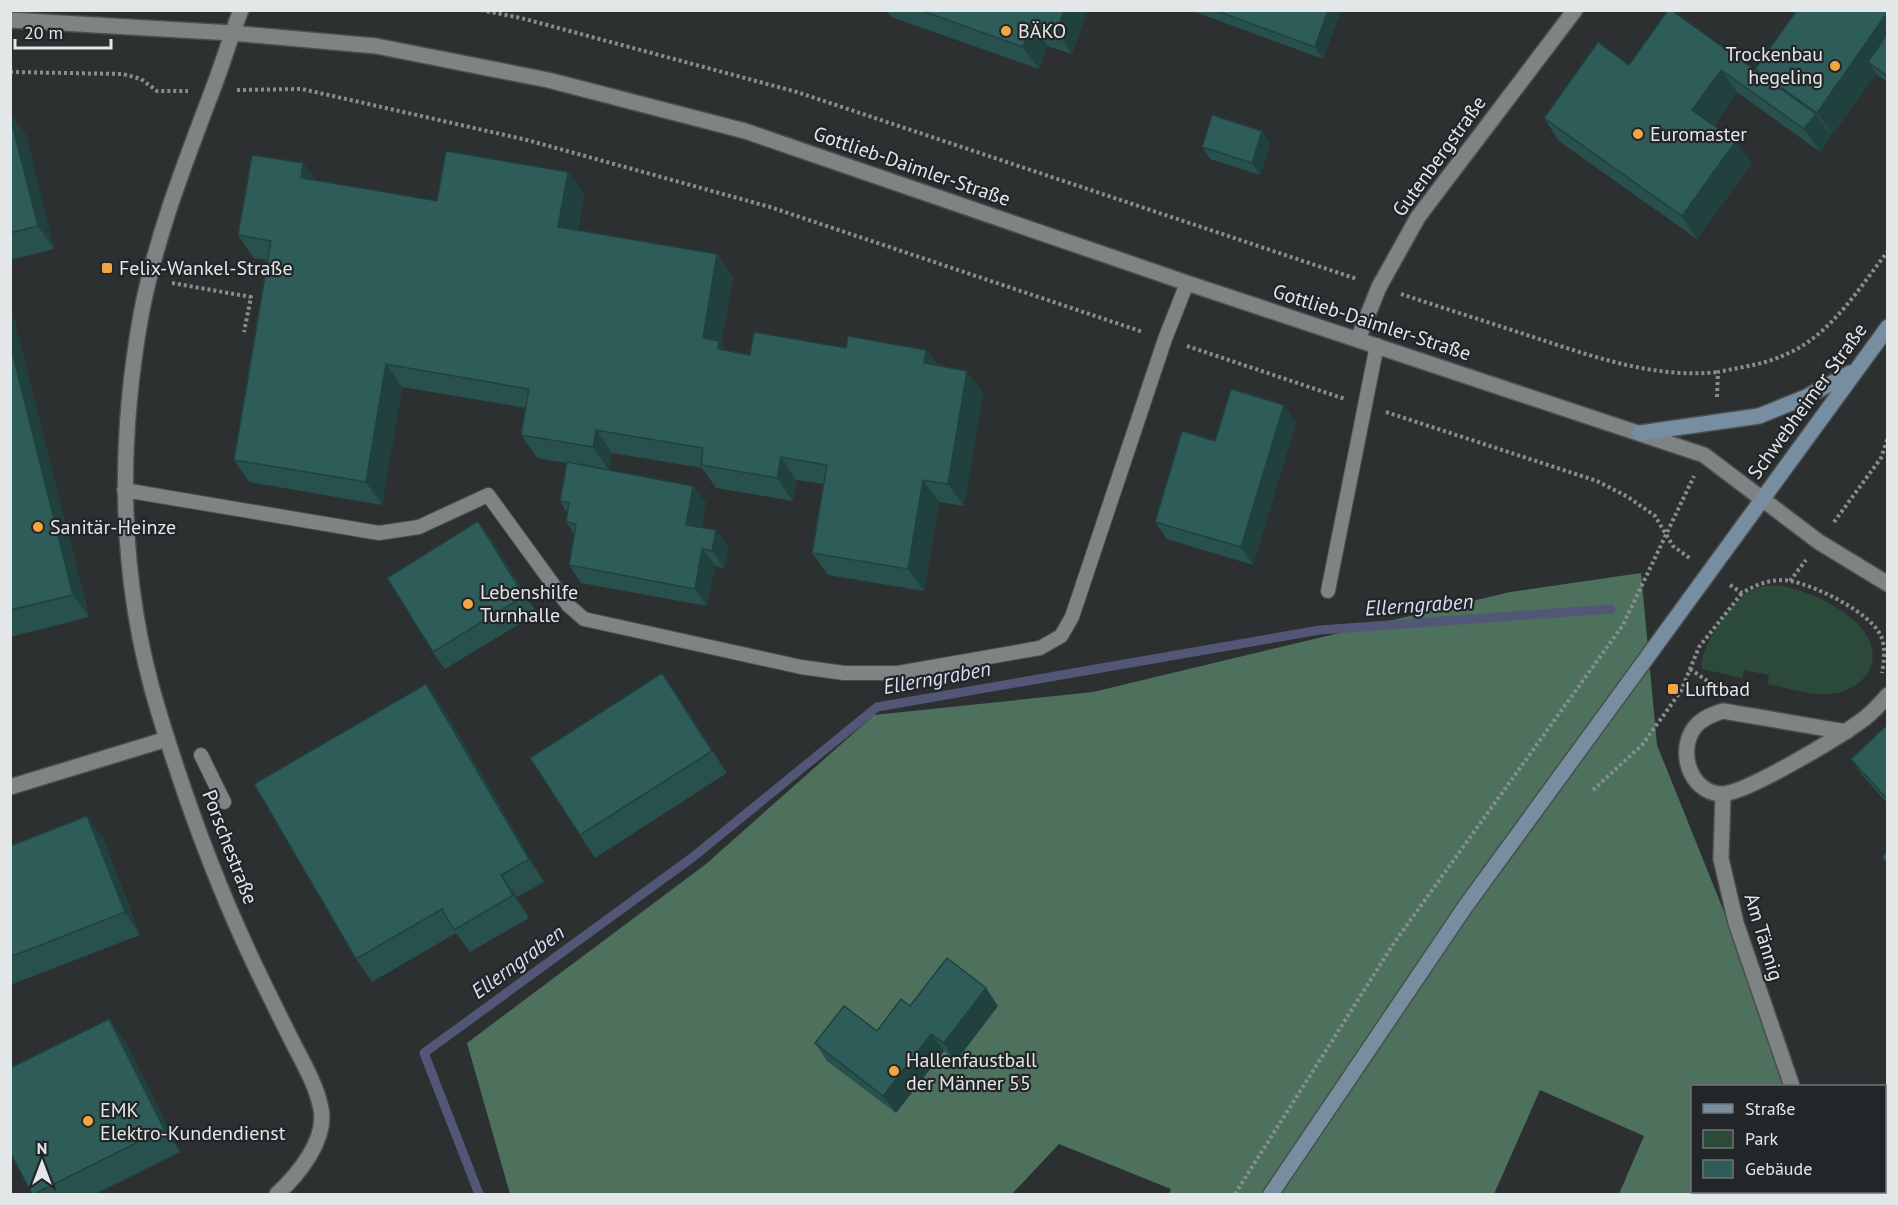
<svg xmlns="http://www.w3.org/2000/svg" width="1898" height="1205" font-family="'PT Sans',sans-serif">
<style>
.green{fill:#2c4a39}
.forest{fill:#4d715c}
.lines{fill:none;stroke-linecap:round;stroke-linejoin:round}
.stream{stroke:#525777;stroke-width:9}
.service-casing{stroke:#4b4e4f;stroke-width:16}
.minor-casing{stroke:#4b4e4f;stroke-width:18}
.secondary-casing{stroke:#4b4e4f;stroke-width:18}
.path{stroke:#8a8d8e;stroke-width:4;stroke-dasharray:3 3;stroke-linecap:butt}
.service{stroke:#7e8384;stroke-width:14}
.minor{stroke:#7e8384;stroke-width:15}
.secondary{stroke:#778ea1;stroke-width:15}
.wall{fill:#28504d}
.shaded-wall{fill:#20413e}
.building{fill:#2e5d59;stroke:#20413e;stroke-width:1.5}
.poi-dot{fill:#f2a541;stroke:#232628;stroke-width:2}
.labels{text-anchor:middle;stroke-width:4.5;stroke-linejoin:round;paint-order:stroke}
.poi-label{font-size:20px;fill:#e4e7e8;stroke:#232628;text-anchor:start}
.street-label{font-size:20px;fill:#e4e7e8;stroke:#232628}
.water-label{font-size:21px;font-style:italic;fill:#d9ddf5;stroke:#232628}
</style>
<rect width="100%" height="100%" fill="#2c3031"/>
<path class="green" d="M1775,585C1810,588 1898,628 1866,676C1854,688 1843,694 1826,694C1807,695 1786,687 1767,684L1769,675L1744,670L1742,678L1702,669C1698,648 1730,604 1748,592C1757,587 1765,586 1775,585Z"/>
<path class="forest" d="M1641,573L1657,745L1737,944L1785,1086H1692V1192H1827L1828,1194H1619L1644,1136L1540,1090L1494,1194H1169L1171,1189L1059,1144L1012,1194H510L467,1043L706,864L874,715L1093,692L1510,592Z"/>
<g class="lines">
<path class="stream" d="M479,1194L424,1053L693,857L877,707L1320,630L1611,609"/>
<g class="service-casing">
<g id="service">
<path d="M124,490L379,533L419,527L488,495L568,605L584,619L801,667L844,673H898L1040,648L1061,636L1072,617L1165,339L1187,283"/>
<path d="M1328,591L1377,345"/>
<path d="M201,755L224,802"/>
</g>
</g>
<g class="minor-casing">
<g id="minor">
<path d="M241,10C230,38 222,66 211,94C184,165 155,240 141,315C117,449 119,583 159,713C184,795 214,878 250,955C264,985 279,1015 294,1045C304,1064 317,1087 321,1109C327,1140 298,1175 277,1194"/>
<path d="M10,20L232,33L376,46L548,80L745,131L1187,283L1704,455L1819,542L1888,584"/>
<path d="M1358,339L1379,287L1418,217L1575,10"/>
<path d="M1846,732L1723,711C1713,714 1702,718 1695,727C1677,750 1689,791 1720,794C1743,796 1844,734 1865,718C1873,712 1881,703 1888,695"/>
<path d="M10,787L167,739"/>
<path d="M1723,794L1721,859L1736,923L1792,1086"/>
<path d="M1835,1192L1836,1194"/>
</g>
</g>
<g class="secondary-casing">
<g id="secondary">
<path d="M1640,433L1759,416L1806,397L1850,373"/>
<path d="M1271,1194L1465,907L1888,327"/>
</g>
</g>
<g class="path">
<path d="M481,10L521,18L797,92L1357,279"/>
<path d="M10,72L123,74L141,79L157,91H188"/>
<path d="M237,90L302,89L527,140L770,207L1143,332"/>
<path d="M172,283L251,297L244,332"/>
<path d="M1401,294C1446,309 1491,323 1536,338C1594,357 1656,379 1718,372"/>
<path d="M1187,346L1345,399"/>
<path d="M1717,397L1718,372C1742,367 1767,364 1789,353C1832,333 1860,287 1888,251"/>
<path d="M1386,412L1597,481L1628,497L1655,516L1673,546L1691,559"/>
<path d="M1834,522L1881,458L1888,438"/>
<path d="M1790,581L1806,560"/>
<path d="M1730,585L1742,593C1757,584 1772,578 1791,581C1816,586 1870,612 1881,636C1886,647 1884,662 1882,673"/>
<path d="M1690,669L1706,680L1723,687"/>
<path d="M1593,790L1642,745L1681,691L1699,647L1742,593"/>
<path d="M1884,1146L1888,1145"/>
<path d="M1235,1194L1394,943L1623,625L1694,476"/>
</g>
<use href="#service" class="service"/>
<use href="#minor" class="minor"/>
<use href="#secondary" class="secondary"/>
</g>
<g class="wall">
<path d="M886,10H1088L1072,54L1047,46L1039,69L891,17Z"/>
<path d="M1190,10H1341L1323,59Z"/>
<path d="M1887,10V82L1876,74L1832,135L1829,133L1831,136L1820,152L1737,92L1714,125L1752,163L1697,239L1559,141L1544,118L1629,65L1758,73L1755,69Z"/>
<path d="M10,112L11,115L26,135L54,249L10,260Z"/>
<path d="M1270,143L1260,175L1210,159L1202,147Z"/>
<path d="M303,163L316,181L437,201L568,172L584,194L578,230L717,254L733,277L721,344L726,351L750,355L846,348L926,350L938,365L983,393L964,506L939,502L924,591L828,575L812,553L824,484L796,480L793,501L716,488L702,468L612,453L609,470L693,486L706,503L701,528L729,548L724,568L715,566L707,606L581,583L569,565L574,534L566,522L567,513L560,501L567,463L537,458L521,435L526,408L402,387L382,505L249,482L234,460L268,260L254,258L238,235Z"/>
<path d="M10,303L89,617L10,637Z"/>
<path d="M1296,422L1253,565L1167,539L1155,522L1215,441Z"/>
<path d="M478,521L491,539L537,613L445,669L433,652Z"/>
<path d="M426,684L442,706L544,882L517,897L529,918L470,952L456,933L372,982L356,959Z"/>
<path d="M678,696L727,773L595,858L580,835Z"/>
<path d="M1887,725V803L1863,776L1851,759Z"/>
<path d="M103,838L140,935L10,985V846Z"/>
<path d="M910,1006H998L956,1061L944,1051L896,1113L827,1061L815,1043L877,1031Z"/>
<path d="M125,1041L180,1152L95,1194H32Z"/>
</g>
<g class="shaded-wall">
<path d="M1064,10H1088L1072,54L1057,32Z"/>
<path d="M1328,10H1341L1323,59L1315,47Z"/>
<path d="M1887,13V58L1868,62L1876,74L1832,135L1817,113Z"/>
<path d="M1031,23L1047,46L1039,69L1023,47Z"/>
<path d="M1721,70L1737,92L1708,132L1692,110Z"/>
<path d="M10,112L11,115L26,135L54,249L38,226L10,129Z"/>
<path d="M1816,114L1831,136L1820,152L1804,129Z"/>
<path d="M1262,131L1270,143L1260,175L1252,163Z"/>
<path d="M1736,141L1752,163L1697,239L1682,216Z"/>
<path d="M303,163L319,186L301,178Z"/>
<path d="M568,172L584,194L574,250L558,227Z"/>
<path d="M717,254L733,277L721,344L735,363L703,338Z"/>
<path d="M10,303L89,617L73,595L10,344Z"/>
<path d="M926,350L942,372L924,363Z"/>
<path d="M386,364L402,387L382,505L366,482Z"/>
<path d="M967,371L983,393L964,506L948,484Z"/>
<path d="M1284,405L1296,422L1253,565L1241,547Z"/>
<path d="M596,430L612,453L609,470L593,447Z"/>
<path d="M781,457L796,480L793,501L777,478Z"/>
<path d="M923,480L939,502L924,591L908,569Z"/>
<path d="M693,486L706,503L698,542L686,525Z"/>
<path d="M478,521L491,539L537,613L524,596Z"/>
<path d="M716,530L729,548L724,568L712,551Z"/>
<path d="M702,549L715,566L707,606L695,589Z"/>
<path d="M662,673L678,696L727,773L712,751Z"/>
<path d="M426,684L442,706L544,882L529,859Z"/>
<path d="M87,816L103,838L140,935L125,912Z"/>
<path d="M501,875L517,897L529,918L513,895Z"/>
<path d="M986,988L998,1006L956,1061L944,1043Z"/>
<path d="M109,1019L125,1041L180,1152L164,1129Z"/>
<path d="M931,1034L944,1051L896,1113L883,1096Z"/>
</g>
<g class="building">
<path d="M920,10H1064L1057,32L1031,23L1023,47Z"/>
<path d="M1214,10H1328L1315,47Z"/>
<path d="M1668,10H1671L1816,114L1804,129L1721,70L1692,110L1736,141L1682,216L1544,118L1598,42L1629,65Z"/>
<path d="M1797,10H1887V13L1817,113L1755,69Z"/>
<path d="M1887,34V76L1868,62Z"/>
<path d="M1212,115L1262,131L1252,163L1202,147Z"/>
<path d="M10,116L38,226L10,233Z"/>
<path d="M446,151L568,172L558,227L717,254L703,338L719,341L718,349L750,355L754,332L846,348L848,336L926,350L924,363L967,371L948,484L923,480L908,569L812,553L827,465L781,457L777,478L701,465L703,448L596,430L593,447L521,435L529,389L386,364L366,482L234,460L271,241L238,235L252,155L303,163L301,178L437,201Z"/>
<path d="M10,344L73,595L10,610Z"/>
<path d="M1231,389L1284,405L1241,547L1155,522L1182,431L1215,441Z"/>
<path d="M567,462L693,486L686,525L716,530L712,551L702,549L695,589L569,565L576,524L566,522L569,503L560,501Z"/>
<path d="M478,521L524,596L433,652L387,578Z"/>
<path d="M662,673L712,751L580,835L530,758Z"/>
<path d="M426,684L529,859L501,875L513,895L454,930L442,909L356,959L254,784Z"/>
<path d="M1887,725V799L1851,759Z"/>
<path d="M87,816L125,912L10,957V846Z"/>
<path d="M1887,851V863L1882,857Z"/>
<path d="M947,958L986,988L944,1043L931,1034L883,1096L815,1043L844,1006L877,1031L901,999L910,1006Z"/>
<path d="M109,1019L164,1129L34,1194H32L10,1152V1068Z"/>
</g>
<g class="poi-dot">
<circle cx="1006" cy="31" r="6"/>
<circle cx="1835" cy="66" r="6"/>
<circle cx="1638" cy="134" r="6"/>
<rect x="101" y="262" width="12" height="12" rx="3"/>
<circle cx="38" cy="527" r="6"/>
<circle cx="468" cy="604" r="6"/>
<rect x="1667" y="683" width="12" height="12" rx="3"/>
<circle cx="894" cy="1071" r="6"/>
<circle cx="88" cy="1121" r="6"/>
</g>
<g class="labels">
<g class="poi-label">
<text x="1018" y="38">BÄKO</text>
<text x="1823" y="61" text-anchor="end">Trockenbau<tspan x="1823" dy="23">hegeling</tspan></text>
<text x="1650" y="141">Euromaster</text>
<text x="119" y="275">Felix-Wankel-Straße</text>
<text x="50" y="534">Sanitär-Heinze</text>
<text x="480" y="599">Lebenshilfe<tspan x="480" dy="23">Turnhalle</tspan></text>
<text x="1685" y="696">Luftbad</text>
<text x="906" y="1067">Hallenfaustball<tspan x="906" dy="23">der Männer 55</tspan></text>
<text x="100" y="1117">EMK<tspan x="100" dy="23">Elektro-Kundendienst</tspan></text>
</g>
<g class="street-label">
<text transform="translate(1439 156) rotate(-54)" y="7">Gutenbergstraße</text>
<text transform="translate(912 166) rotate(19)" y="7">Gottlieb-Daimler-Straße</text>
<text transform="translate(1372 322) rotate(18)" y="7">Gottlieb-Daimler-Straße</text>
<text transform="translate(1807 401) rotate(-54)" y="7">Schwebheimer Straße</text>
<text transform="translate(230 847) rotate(69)" y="7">Porschestraße</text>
<text transform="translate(1764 937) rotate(73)" y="7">Am Tännig</text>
</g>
<g class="water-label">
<text transform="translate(1419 605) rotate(-4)" y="7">Ellerngraben</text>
<text transform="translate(937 678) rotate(-10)" y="7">Ellerngraben</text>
<text transform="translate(518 962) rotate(-36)" y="7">Ellerngraben</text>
</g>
</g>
<rect width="1898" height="1205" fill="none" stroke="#e4e7e8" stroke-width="24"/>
<rect x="1691" y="1085" width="195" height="108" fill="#232628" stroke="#707375" stroke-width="1.5"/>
<rect x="1703" y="1104" width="30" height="9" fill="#778ea1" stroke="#707375" stroke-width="1.5"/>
<text x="1745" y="1115" font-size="18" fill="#e4e7e8">Straße</text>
<rect x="1703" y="1130" width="30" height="18" fill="#2c4a39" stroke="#707375" stroke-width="1.5"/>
<text x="1745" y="1145" font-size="18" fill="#e4e7e8">Park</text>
<rect x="1703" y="1160" width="30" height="18" fill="#2e5d59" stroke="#707375" stroke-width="1.5"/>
<text x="1745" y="1175" font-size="18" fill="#e4e7e8">Gebäude</text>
<g transform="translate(42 1163)" stroke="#232628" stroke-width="4.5" paint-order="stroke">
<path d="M0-4.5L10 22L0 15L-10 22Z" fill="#e4e7e8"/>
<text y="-9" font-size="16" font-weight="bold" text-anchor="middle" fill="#e4e7e8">N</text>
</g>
<path d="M15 39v9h96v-9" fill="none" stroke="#e4e7e8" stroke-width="3"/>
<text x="24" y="39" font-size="18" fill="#e4e7e8" stroke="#232628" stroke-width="4.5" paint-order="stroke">20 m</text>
</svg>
